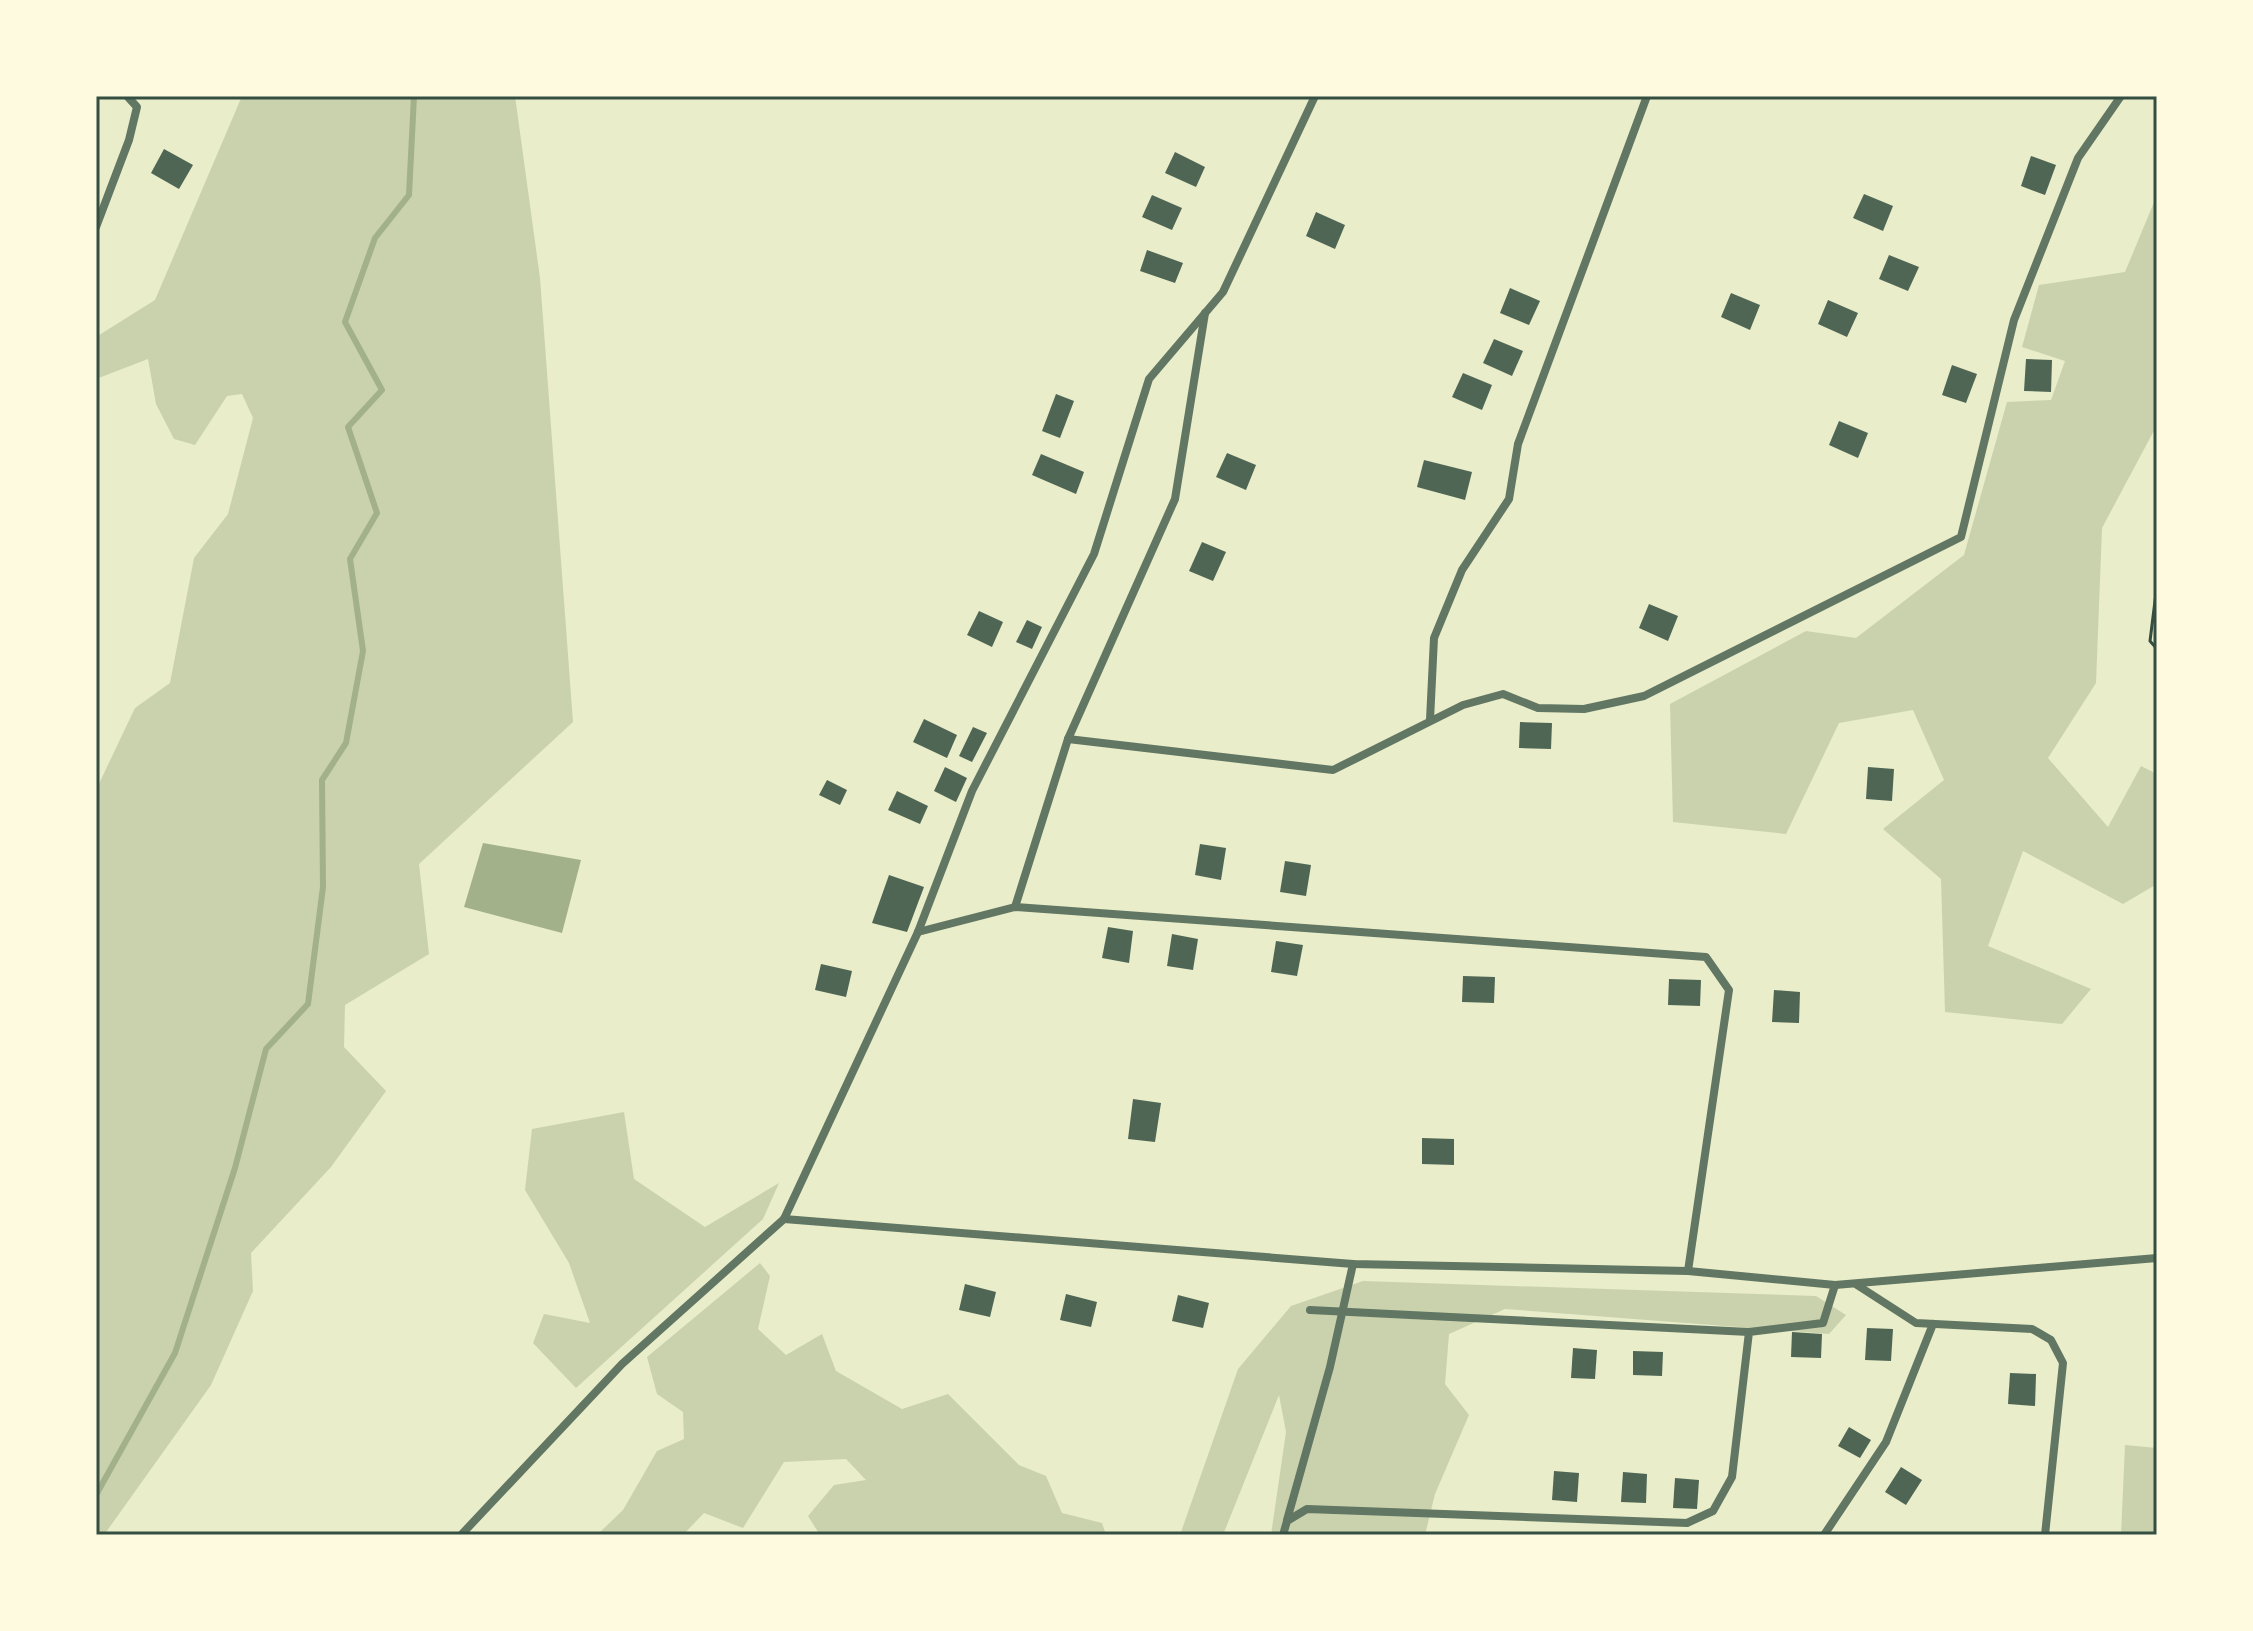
<svg xmlns="http://www.w3.org/2000/svg" width="2253" height="1631" font-family="'Exo 2',sans-serif">
<style>
.green{fill:#cad2ad}
.water{fill:#a3b18a}
.lines{fill:none;stroke-linecap:round;stroke-linejoin:round}
.stream{stroke:#a3b18a;stroke-width:6}
.building{fill:#4f6655}
.path{stroke:#344e41;stroke-width:3}
.minor{stroke:#617663;stroke-width:8}
.neatline{fill:none;stroke:#344e41;stroke-width:3}
</style>
<rect width="100%" height="100%" fill="#e9edc9"/>
<g class="green">
<path d="M242,96H515L540,278L573,722L419,864L429,954L345,1005L344,1047L386,1091L331,1167L251,1253L253,1291L211,1385L104,1535H96V790L135,708L170,683L194,558L228,514L253,418L242,394L227,396L195,445L174,439L156,404L148,359L96,379V337L155,300Z"/>
<path d="M2157,195V425L2102,528L2096,683L2048,758L2108,827L2141,766L2157,774V884L2123,904L2023,851L1988,946L2091,989L2062,1024L1945,1012L1941,879L1883,829L1944,780L1913,710L1839,723L1786,834L1673,822L1670,704L1806,631L1856,638L1964,555L2007,402L2051,400L2065,361L2022,347L2039,285L2125,272Z"/>
<path d="M624,1112L634,1179L705,1227L779,1183L763,1219L576,1388L533,1343L544,1314L590,1323L569,1263L525,1190L532,1129Z"/>
<path d="M760,1263L770,1276L758,1329L786,1355L822,1334L836,1371L902,1409L948,1394L1019,1465L1046,1476L1062,1513L1102,1523L1106,1535H820L808,1516L834,1485L866,1480L846,1459L784,1462L743,1528L704,1513L683,1535H597L623,1510L657,1451L684,1439L683,1412L657,1394L647,1357Z"/>
<path d="M1363,1281L1816,1296L1846,1315L1829,1334L1505,1309L1449,1334L1445,1384L1469,1415L1435,1494L1425,1535H1271L1286,1432L1279,1395L1223,1535H1180L1238,1369L1291,1306Z"/>
<path d="M2125,1445L2157,1448V1535H2121Z"/>
</g>
<path class="water" d="M483,843L581,860L562,933L464,907Z"/>
<g class="lines">
<path class="stream" d="M96,1495L175,1353L235,1168L266,1049L308,1004L323,887L322,780L346,743L363,651L350,559L377,513L348,427L382,390L345,322L375,238L409,195L414,96"/>
</g>
<g class="building">
<path d="M164,149L193,165L179,189L151,173Z"/>
<path d="M1175,152L1205,167L1196,187L1165,173Z"/>
<path d="M2031,156L2056,165L2045,195L2021,186Z"/>
<path d="M1864,194L1893,206L1883,231L1853,218Z"/>
<path d="M1152,195L1182,208L1172,230L1142,217Z"/>
<path d="M1316,212L1345,225L1335,249L1306,236Z"/>
<path d="M1147,250L1183,263L1175,283L1140,271Z"/>
<path d="M1889,255L1919,267L1908,291L1879,279Z"/>
<path d="M1510,288L1540,301L1529,325L1500,313Z"/>
<path d="M1731,293L1760,305L1750,330L1721,317Z"/>
<path d="M1828,300L1858,313L1847,337L1818,324Z"/>
<path d="M1494,339L1523,351L1512,376L1483,363Z"/>
<path d="M2026,359L2052,360L2051,392L2024,391Z"/>
<path d="M1952,365L1977,374L1966,403L1942,395Z"/>
<path d="M1463,373L1492,385L1482,410L1452,397Z"/>
<path d="M1056,394L1074,401L1060,438L1042,431Z"/>
<path d="M1839,421L1868,433L1858,458L1829,445Z"/>
<path d="M1227,453L1256,465L1246,490L1216,477Z"/>
<path d="M1041,454L1084,472L1076,494L1032,475Z"/>
<path d="M1424,460L1472,472L1465,500L1417,487Z"/>
<path d="M1202,542L1226,552L1213,581L1189,571Z"/>
<path d="M1649,604L1678,616L1668,641L1639,628Z"/>
<path d="M979,611L1003,622L992,647L967,635Z"/>
<path d="M1027,620L1042,627L1032,649L1016,642Z"/>
<path d="M924,719L957,735L947,758L913,742Z"/>
<path d="M1520,722L1552,723L1551,749L1519,748Z"/>
<path d="M973,727L987,733L972,762L959,756Z"/>
<path d="M945,767L967,778L956,802L934,791Z"/>
<path d="M1868,767L1894,769L1892,801L1866,799Z"/>
<path d="M827,780L847,790L840,805L819,795Z"/>
<path d="M897,791L928,806L920,824L888,810Z"/>
<path d="M1200,844L1226,848L1221,880L1195,875Z"/>
<path d="M1285,861L1311,865L1306,896L1280,892Z"/>
<path d="M889,875L924,887L907,932L872,923Z"/>
<path d="M1108,927L1133,931L1129,963L1102,958Z"/>
<path d="M1172,934L1198,939L1193,970L1167,966Z"/>
<path d="M1276,941L1303,945L1297,976L1271,972Z"/>
<path d="M821,964L852,971L846,997L815,990Z"/>
<path d="M1463,976L1495,977L1494,1003L1462,1002Z"/>
<path d="M1669,979L1701,980L1700,1006L1668,1005Z"/>
<path d="M1774,990L1800,992L1799,1023L1772,1022Z"/>
<path d="M1133,1099L1161,1103L1155,1142L1128,1139Z"/>
<path d="M1422,1138L1454,1139V1165L1422,1164Z"/>
<path d="M965,1284L996,1292L990,1317L959,1310Z"/>
<path d="M1066,1294L1097,1302L1091,1327L1060,1320Z"/>
<path d="M1178,1295L1209,1303L1203,1328L1172,1321Z"/>
<path d="M1867,1328L1893,1329L1891,1361L1865,1360Z"/>
<path d="M1792,1332L1822,1334L1821,1358L1791,1357Z"/>
<path d="M1573,1348L1597,1350L1595,1379L1571,1378Z"/>
<path d="M1633,1351L1663,1352L1662,1376L1633,1375Z"/>
<path d="M2010,1373L2036,1374L2035,1406L2008,1404Z"/>
<path d="M1849,1427L1871,1440L1860,1458L1838,1446Z"/>
<path d="M1901,1467L1922,1480L1906,1505L1885,1492Z"/>
<path d="M1554,1471L1579,1473L1577,1502L1552,1500Z"/>
<path d="M1623,1472L1647,1474L1646,1503L1621,1502Z"/>
<path d="M1675,1478L1699,1480L1697,1509L1673,1508Z"/>
</g>
<g class="lines">
<path class="path" d="M2157,585L2150,641L2157,649"/>
<g class="minor">
<path d="M96,227L129,140L137,107L127,96"/>
<path d="M1430,720L1434,638L1462,570L1509,499L1518,444L1647,96"/>
<path d="M1068,739L1333,770L1463,705L1503,694L1538,708L1584,709L1644,696L1961,537L2014,320L2078,158L2121,96"/>
<path d="M1015,907L1068,739L1175,499L1205,313"/>
<path d="M918,932L1015,907L1706,957L1729,990L1688,1271"/>
<path d="M784,1219L1353,1264L1688,1271L1835,1285L2157,1258"/>
<path d="M1857,1285L1916,1323L2032,1329L2051,1340L2063,1363L2045,1535"/>
<path d="M1310,1310L1749,1332"/>
<path d="M1287,1520L1330,1367L1353,1264"/>
<path d="M461,1535L622,1364L784,1219L918,932L972,791L1094,554L1149,379L1223,292L1315,96"/>
<path d="M1283,1535L1287,1521L1307,1509L1687,1523L1713,1511L1732,1477L1749,1332L1823,1323L1835,1285"/>
<path d="M1824,1535L1886,1442L1933,1324"/>
</g>
</g>
<rect width="2253" height="1631" fill="none" stroke="#fefae0" stroke-width="196"/>
<rect x="98" y="98" width="2057" height="1435" class="neatline"/>
</svg>
